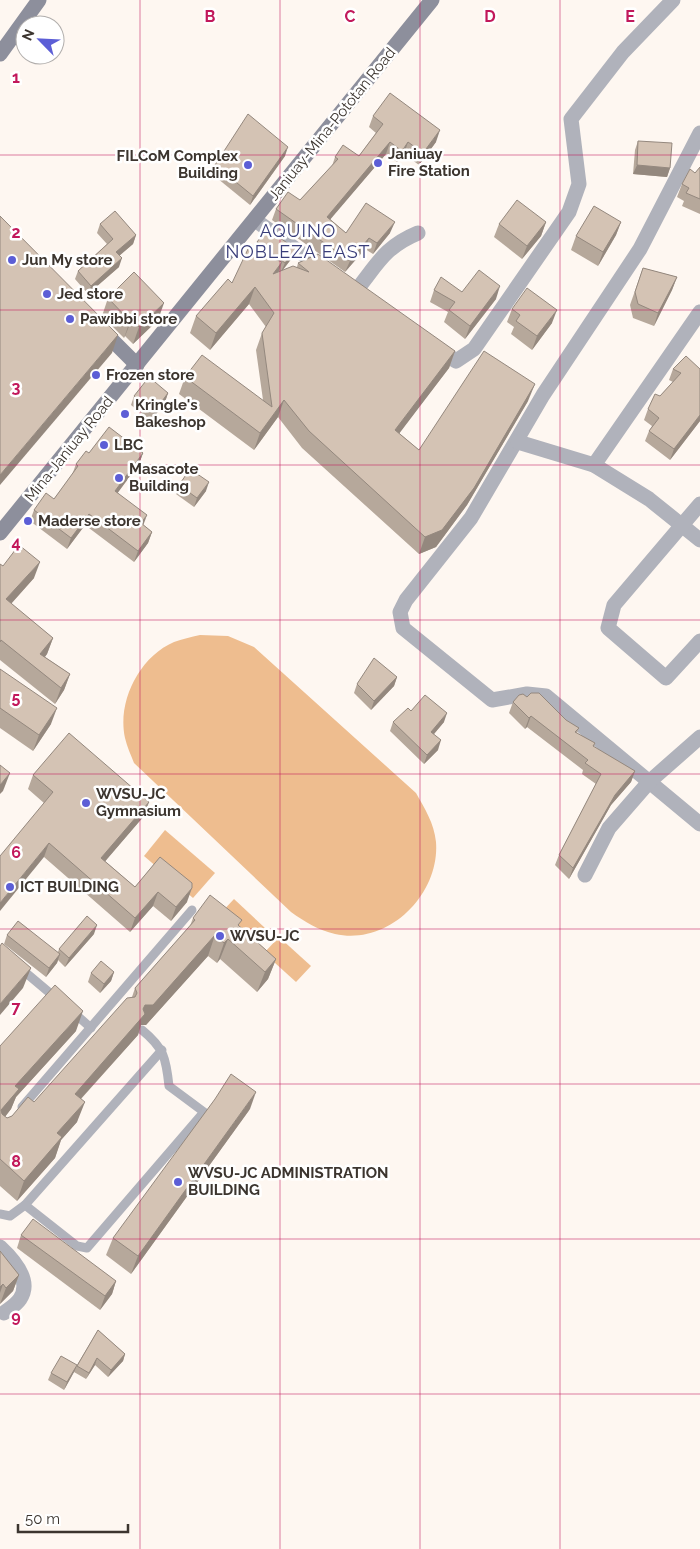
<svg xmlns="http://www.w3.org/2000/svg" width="700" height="1549" font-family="Raleway,sans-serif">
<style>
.pitch{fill:#eebd8f}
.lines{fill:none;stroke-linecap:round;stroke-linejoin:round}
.lane{stroke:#b0b2bb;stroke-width:9}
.street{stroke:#b0b2bb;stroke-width:15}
.secondary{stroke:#8d8f9c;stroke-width:15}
.wall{fill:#b6a89b}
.shaded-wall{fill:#94887e}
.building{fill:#d4c3b4;stroke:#94887e}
.grid{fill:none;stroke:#c2185b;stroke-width:1;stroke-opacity:0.55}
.poi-dot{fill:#5c5ed6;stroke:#fff;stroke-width:2}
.labels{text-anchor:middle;stroke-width:5;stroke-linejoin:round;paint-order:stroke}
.street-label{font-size:15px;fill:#3c352f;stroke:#fff}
.poi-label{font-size:15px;font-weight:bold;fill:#3c352f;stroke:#fff;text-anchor:start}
.quarter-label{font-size:18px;letter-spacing:1px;fill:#3a3e7a;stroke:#fff}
.grid-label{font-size:16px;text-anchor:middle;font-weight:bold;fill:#c2185b;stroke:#fff;stroke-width:5;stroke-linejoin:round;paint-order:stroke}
</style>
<rect width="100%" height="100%" fill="#fef7f1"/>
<g class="pitch">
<path d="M200,635L228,636L254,647L416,793C425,809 434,823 436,842C440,895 388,946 335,934C318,930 305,922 291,912L134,763C131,755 127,747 125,738C117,702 139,657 174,642C182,639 191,637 200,635Z"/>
<path d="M165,830L215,873L193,898L144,856Z"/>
<path d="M234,899L265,928L251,942L220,914Z"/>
<path d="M279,937L311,966L296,982L264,953Z"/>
</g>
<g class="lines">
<g class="lane">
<path d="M19,967L57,999"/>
<path d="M73,1012L91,1028"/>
<path d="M22,1107L192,910"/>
<path d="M25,1205L162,1050"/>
<path d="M0,1214L10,1216L25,1205L77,1246L87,1248L204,1112L169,1086C166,1058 164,1048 142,1030"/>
</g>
<g class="street">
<path d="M700,133L640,249L543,395L471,518L406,600L400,612L403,628L492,700L527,694L546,696L700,824"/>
<path d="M255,220L325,270"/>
<path d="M355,292C377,265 384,247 418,233"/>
<path d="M437,348L456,361L474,349L569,212L579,184L571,119L623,52L673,0"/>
<path d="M518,442L594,465L649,499L700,540"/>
<path d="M594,465L700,312"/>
<path d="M700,504L614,605L608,628L666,678L700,641"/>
<path d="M585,875L609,828L649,782L700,737"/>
<path d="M0,1247C14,1260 32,1281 20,1299C16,1305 9,1309 4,1313"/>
</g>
<g class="secondary">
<path d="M0,54L39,0"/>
<path d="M101,329L137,365"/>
<path d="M0,533L432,0"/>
</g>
</g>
<g class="wall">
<path d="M373,116L436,142L419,165L404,154L397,162L386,154L330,219L346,233H390L373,254L365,249L345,272L272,220L276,209L300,200L332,166L335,157L359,156L376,133L369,127Z"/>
<path d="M638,141L670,168L667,177L633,174L635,150Z"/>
<path d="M285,156L250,205L212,174L215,165Z"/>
<path d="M700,167V214L682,206L684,201L677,197L682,184L695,173Z"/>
<path d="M546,222L541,236L522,259L494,237L499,224Z"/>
<path d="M621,222L616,235L598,266L571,250L576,236Z"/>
<path d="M100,224L136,235L133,244L119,256V267L88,294L75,279L78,271L107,244L97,233Z"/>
<path d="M257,242L296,249L292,258L283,270L297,267L298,263L455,351L449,368L399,433L419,450L528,401L467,505L436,547L419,554L302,448L278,417L254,450L179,394L185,377L263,400L256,350L262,333L266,327L249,304L210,350L190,333L196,316L232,283L255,252L253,251Z"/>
<path d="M643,268L677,277L672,290L654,326L633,318L630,305Z"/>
<path d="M434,290L462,292L496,299L465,339L444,322L448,312L430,302Z"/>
<path d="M108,298L158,320L133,344L125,336L124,338L102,316Z"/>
<path d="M512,309L552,323L532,350L511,334L514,327L507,322Z"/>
<path d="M673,369H700V421L670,460L645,441L649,431L652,426L644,420L648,409L673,382L669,380Z"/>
<path d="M168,393L165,402L151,421L131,405L134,396Z"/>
<path d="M89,453H143L139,464L117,493L143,525L152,532L148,543L134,562L85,525L67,549L30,521L34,510L54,499L72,475L76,464Z"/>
<path d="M179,485L206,491L194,507L176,494Z"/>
<path d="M0,564L3,566L34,578L11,604L53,638L47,654L45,657L70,674L64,690L55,704L0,660Z"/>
<path d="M0,669L51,724L33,751L0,728Z"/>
<path d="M397,677L394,686L371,710L354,693L357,684Z"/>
<path d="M527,697L579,728L577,733L595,743L594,747L635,771L631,782L611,805L569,879L555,865L559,855L596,784L582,774L583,770L527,727L525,729L509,713L513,702Z"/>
<path d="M411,711L444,722L434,734L438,750L424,764L390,731L393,722Z"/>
<path d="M33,775L144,816L105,861L135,887L160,857L187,902L171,921L153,906L130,932L44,857V803L28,789Z"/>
<path d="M193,918L240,927L276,959L268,979L257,992L220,959L217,963L208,956L146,1025H141L138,1035L81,1099L77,1122L61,1140L55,1158L17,1201L0,1186V1046L76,1031L16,1097L11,1109L5,1117L7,1118L12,1116L34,1102L132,997L135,988L190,926Z"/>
<path d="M94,934L65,967L58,960L57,963L46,977L4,944L7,935L58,952L59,949Z"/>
<path d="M114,972L111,981L100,993L88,982L91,973Z"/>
<path d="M250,1109L131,1274L106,1255L113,1238Z"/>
<path d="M21,1235L116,1281L112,1294L100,1310L17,1248Z"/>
<path d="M0,1251L19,1275L13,1291L0,1304Z"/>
<path d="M98,1330L125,1354L123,1361L108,1377L95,1365L86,1379L74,1372L64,1390L48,1380L51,1373L77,1365Z"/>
</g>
<g class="shaded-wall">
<path d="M440,130L436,142L419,165L423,153Z"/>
<path d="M390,142L386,154L323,228L327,217Z"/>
<path d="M408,142L404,154L397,162L402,151Z"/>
<path d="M288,147L285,156L250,205L253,196Z"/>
<path d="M637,165L670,168L667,177L633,174Z"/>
<path d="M395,222L390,233L373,254L377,243Z"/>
<path d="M546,222L541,236L522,259L527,246Z"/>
<path d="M621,222L616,235L598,266L603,252Z"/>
<path d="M136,235L133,244L113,261L116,252Z"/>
<path d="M369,238L365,249L345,272L350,261Z"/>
<path d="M296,249L292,258L281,272L285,263Z"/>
<path d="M122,258L119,267L88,294L91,286Z"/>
<path d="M282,262L276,279L273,274Z"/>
<path d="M677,277L672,290L654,326L658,313Z"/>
<path d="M500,286L496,299L465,339L470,326Z"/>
<path d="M255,287L249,304L210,350L216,333Z"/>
<path d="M164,303L158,320L133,344L139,327Z"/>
<path d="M557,310L552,323L532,350L537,336Z"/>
<path d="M132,319L125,336L124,338L130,321Z"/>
<path d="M118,335L112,353L0,485V475Z"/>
<path d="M455,351L449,368L389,447L395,430Z"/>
<path d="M535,384L528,401L467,505L436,547L419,554L425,537Z"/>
<path d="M168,393L165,402L151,421L154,412Z"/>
<path d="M284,400L278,417L254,450L260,433Z"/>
<path d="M700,415V421L670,460L674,449Z"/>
<path d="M143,453L139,464L111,502L115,491Z"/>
<path d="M209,482L206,491L194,507L197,498Z"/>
<path d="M89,514L85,525L67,549L71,538Z"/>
<path d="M147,515L143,526L141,523Z"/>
<path d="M152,532L148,543L134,562L138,551Z"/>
<path d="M40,562L34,578L0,616L6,599Z"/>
<path d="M53,638L47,654L36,668L40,654Z"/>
<path d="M70,674L64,690L55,704L61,688Z"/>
<path d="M397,677L394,686L371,710L374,701Z"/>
<path d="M57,708L51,724L33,751L39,735Z"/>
<path d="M447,713L444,722L428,741L431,732Z"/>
<path d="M531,716L527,727L525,729L529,718Z"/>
<path d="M441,740L438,750L424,764L427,755Z"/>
<path d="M635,771L631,782L611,805L569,879L573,868L615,795Z"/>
<path d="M10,773L3,791L0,794V785Z"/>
<path d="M149,802L144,816L96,872L101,858Z"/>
<path d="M49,843L44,857L0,911V903Z"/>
<path d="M192,888L187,902L171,921L176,907Z"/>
<path d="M158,892L153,906L130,932L135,918Z"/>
<path d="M97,925L94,934L65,967L69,958Z"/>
<path d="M215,935L208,956L146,1025H141L138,1035L67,1114L75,1094L145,1005Z"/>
<path d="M228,939L220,959L217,963L224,943Z"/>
<path d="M60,954L57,963L46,977L49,968Z"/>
<path d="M276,959L268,979L257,992L265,972Z"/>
<path d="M31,968L23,988L0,1015V1004Z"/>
<path d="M114,972L111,981L100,993L104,984Z"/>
<path d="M83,1011L76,1031L16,1097L11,1109L0,1123L1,1110L15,1086Z"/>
<path d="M256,1092L250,1109L131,1274L138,1256Z"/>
<path d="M85,1102L77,1122L61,1140L55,1158L17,1201L24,1181L57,1133Z"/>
<path d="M19,1275L13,1291L0,1304L6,1288Z"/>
<path d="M116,1281L112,1294L100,1310L105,1296Z"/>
<path d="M3,1284L0,1293V1287Z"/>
<path d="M125,1354L123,1361L108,1377L111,1370Z"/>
<path d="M97,1358L95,1365L86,1379L89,1373Z"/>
<path d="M77,1365L74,1372L64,1390L67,1382Z"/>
</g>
<g class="building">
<path d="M390,93L440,130L423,153L408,142L402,151L390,142L327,217L346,233L366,203L395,222L377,243L369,238L350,261L276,209L288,192L300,200L338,159L335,157L343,145L359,156L383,124L373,116Z"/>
<path d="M248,114L288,147L253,196L215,165Z"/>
<path d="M638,141L672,143L670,168L637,165Z"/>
<path d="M700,167V199L686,193L689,188L682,184L690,169L695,173Z"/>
<path d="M517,200L546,222L527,246L499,224Z"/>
<path d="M594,206L621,222L603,252L576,236Z"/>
<path d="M115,211L136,235L116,252L122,258L91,286L78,271L113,239L100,224Z"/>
<path d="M0,216L118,335L0,475Z"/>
<path d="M267,229L296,249L285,263L257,242Z"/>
<path d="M248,249L282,262L273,274L293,266L309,272L298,263L318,254L455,351L395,430L419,450L484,351L535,384L474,488L442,530L425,537L309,431L284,400L260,433L185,377L202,355L272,407L262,333L274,313L255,287L216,333L196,316L228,279L232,283Z"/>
<path d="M643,268L677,277L658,313L638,304L635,292Z"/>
<path d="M479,270L500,286L470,326L449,310L455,302L434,290L441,277L462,292Z"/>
<path d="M134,272L164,303L139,327L132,319L130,321L108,298Z"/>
<path d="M527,288L557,310L537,336L516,321L520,315L512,309Z"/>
<path d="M686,356L700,369V415L674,449L649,431L659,418L648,409L655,394L660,396L681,373L673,369Z"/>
<path d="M149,377L168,393L154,412L134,396Z"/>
<path d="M109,427L143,453L115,491L147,515L141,523L152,532L138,551L89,514L71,538L34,510L46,493L54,499L78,466L76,464L86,451L89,453Z"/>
<path d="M190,469L209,482L197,498L179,485Z"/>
<path d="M19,545L40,562L6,599L53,638L40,654L70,674L61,688L1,640L0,642V564L3,566Z"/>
<path d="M374,658L397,677L374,701L357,684Z"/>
<path d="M0,669L57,708L39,735L0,708Z"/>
<path d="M531,693H539L566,720L579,728L575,732L595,743L593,746L635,771L615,795L573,868L559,855L601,774L585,763L588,760L531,716L529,718L513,702L519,695L523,694L527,697Z"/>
<path d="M425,695L447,713L431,732L441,740L427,755L393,722L408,708L411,711Z"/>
<path d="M69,733L149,802L101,858L135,887L160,857L192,883V888L176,907L158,892L135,918L49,843L0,903V856L53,792L33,775Z"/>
<path d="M0,765L10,773L0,785Z"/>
<path d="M210,895L242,920L238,925L276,959L265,972L228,939L224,943L215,935L153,1005H145L143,1009L145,1014L75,1094L85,1102L57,1133L62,1137L24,1181L0,1159V1046L55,985L83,1011L15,1086L19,1089L1,1110L2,1114L7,1118L12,1116L28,1097L34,1102L127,998L135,997L137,993L135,988L195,920L193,918Z"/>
<path d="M87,916L97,925L69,958L59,949Z"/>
<path d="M18,921L60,954L49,968L7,935Z"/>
<path d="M2,943L31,968L0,1004V946Z"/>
<path d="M101,961L114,972L104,984L91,973Z"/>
<path d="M231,1074L256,1092L138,1256L113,1238L215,1099Z"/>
<path d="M33,1219L116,1281L105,1296L21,1235Z"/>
<path d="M0,1251L19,1275L6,1288L3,1284L0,1287Z"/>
<path d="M98,1330L125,1354L111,1370L97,1358L89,1373L77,1366Z"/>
<path d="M61,1356L77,1365L67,1382L51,1373Z"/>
</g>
<path class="grid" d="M140,0V1549M280,0V1549M420,0V1549M560,0V1549M0,155H700M0,310H700M0,465H700M0,620H700M0,774H700M0,929H700M0,1084H700M0,1239H700M0,1394H700"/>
<g class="poi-dot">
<circle cx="378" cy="163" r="5"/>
<circle cx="248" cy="165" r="5"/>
<circle cx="12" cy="260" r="5"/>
<circle cx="47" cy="294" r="5"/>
<circle cx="70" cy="319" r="5"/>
<circle cx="96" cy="375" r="5"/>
<circle cx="125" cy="414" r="5"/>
<circle cx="104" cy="445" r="5"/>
<circle cx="119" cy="478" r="5"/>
<circle cx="28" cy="521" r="5"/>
<circle cx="86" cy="803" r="5"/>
<circle cx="10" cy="887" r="5"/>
<circle cx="220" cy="936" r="5"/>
<circle cx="178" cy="1182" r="5"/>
</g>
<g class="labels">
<g class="street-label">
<text transform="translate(332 124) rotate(-51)" y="5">Janiuay-Mina-Pototan Road</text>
<text transform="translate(69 449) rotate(-51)" y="5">Mina-Janiuay Road</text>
</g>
<g class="poi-label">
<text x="388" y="159">Janiuay<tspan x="388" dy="17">Fire Station</tspan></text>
<text x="238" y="161" text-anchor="end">FILCoM Complex<tspan x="238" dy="17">Building</tspan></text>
<text x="22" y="265">Jun My store</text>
<text x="57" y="299">Jed store</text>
<text x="80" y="324">Pawibbi store</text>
<text x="106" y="380">Frozen store</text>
<text x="135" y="410">Kringle's<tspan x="135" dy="17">Bakeshop</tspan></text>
<text x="114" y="450">LBC</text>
<text x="129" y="474">Masacote<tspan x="129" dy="17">Building</tspan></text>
<text x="38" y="526">Maderse store</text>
<text x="96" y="799">WVSU-JC<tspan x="96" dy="17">Gymnasium</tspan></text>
<text x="20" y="892">ICT BUILDING</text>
<text x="230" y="941">WVSU-JC</text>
<text x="188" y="1178">WVSU-JC ADMINISTRATION<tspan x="188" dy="17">BUILDING</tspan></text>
</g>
<g class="quarter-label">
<text x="298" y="237">AQUINO<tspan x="298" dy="21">NOBLEZA EAST</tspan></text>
</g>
</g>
<g class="grid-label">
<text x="210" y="22">B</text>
<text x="350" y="22">C</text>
<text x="490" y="22">D</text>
<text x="630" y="22">E</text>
<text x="16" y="83">1</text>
<text x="16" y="238">2</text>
<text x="16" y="393">3</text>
<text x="16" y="548">4</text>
<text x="16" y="703">5</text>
<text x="16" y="858">6</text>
<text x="16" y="1013">7</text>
<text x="16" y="1167">8</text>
<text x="16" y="1322">9</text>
</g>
<g transform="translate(40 40) rotate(294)"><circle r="24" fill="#ffffff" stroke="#b1aeac"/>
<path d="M0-4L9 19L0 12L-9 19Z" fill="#5c5ed6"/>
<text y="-8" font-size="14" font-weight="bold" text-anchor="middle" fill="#3c352f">N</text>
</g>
<path d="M18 1524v8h110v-8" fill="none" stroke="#3c352f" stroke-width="2.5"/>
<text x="25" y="1524" font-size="15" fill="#3c352f" stroke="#ffffff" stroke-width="4" paint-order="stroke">50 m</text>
</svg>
